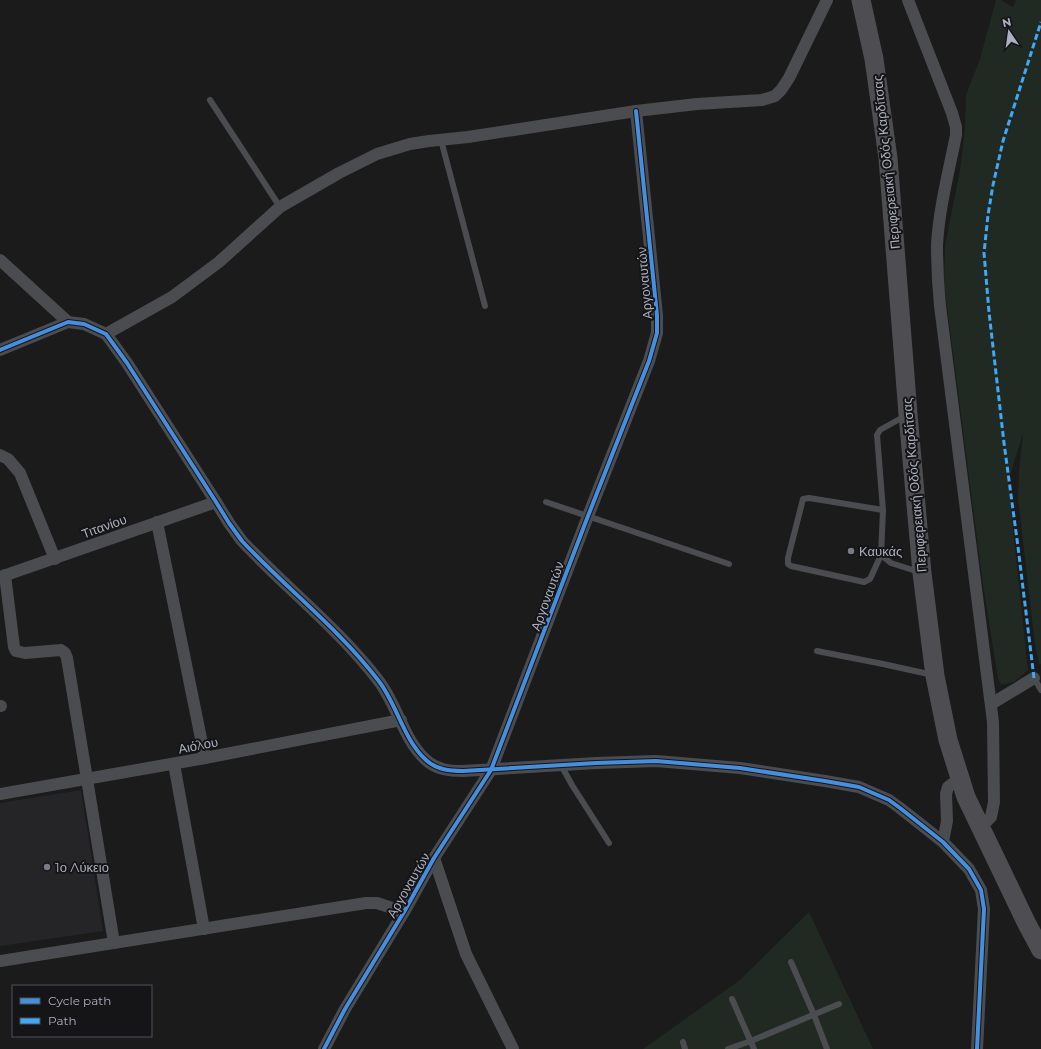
<svg xmlns="http://www.w3.org/2000/svg" width="1041" height="1049" font-family="Montserrat,sans-serif">
<style>
.built{fill:#252528}
.green{fill:#212923}
.lines{fill:none;stroke-linecap:round;stroke-linejoin:round}
.service{stroke:#4b4c4f;stroke-width:6}
.minor{stroke:#4b4c4f;stroke-width:12}
.primary{stroke:#4e4e52;stroke-width:19}
.quiet{stroke:#3fa9f5;stroke-width:3;stroke-dasharray:6 3;stroke-linecap:butt}
.cycleway-casing{stroke:#151518;stroke-width:6}
.cycleway{stroke:#468fdf;stroke-width:4}
.poi-dot{fill:#797b84;stroke:#151518;stroke-width:1.5}
.labels{text-anchor:middle;stroke-width:4;stroke-linejoin:round;paint-order:stroke}
.street-label{font-size:13px;fill:#acafbc;stroke:#151518}
.poi-label{font-size:13px;fill:#acafbc;stroke:#151518;text-anchor:start}
</style>
<rect width="100%" height="100%" fill="#1b1b1c"/>
<path class="built" d="M81,790L103,931L0,946V803Z"/>
<g class="green">
<path d="M996,0H1001L1013,7L1016,0H1041V664H1039L1035,645L1018,498L1019,471L1023,433L1008,482L1028,670L1014,682L1001,685L998,678L983,585L944,283L945,246L960,170L965,129L966,95L980,59Z"/>
<path d="M809,912L873,1049H643L740,980Z"/>
</g>
<g class="lines">
<g class="service">
<path d="M210,100L280,207"/>
<path d="M441,140L485,306"/>
<path d="M905,416L880,430L877,435L883,510L881,555L891,563L919,572"/>
<path d="M546,502L729,564"/>
<path d="M881,555L870,579L864,582L791,566L788,564V558L803,499L809,498L883,510"/>
<path d="M817,651L883,664L933,675"/>
<path d="M1034,678L1041,690"/>
<path d="M561,765L572,785L609,843"/>
<path d="M791,962L814,1015L827,1049"/>
<path d="M732,999L754,1049"/>
<path d="M683,1042L685,1049"/>
<path d="M728,1049L751,1041L839,1004"/>
</g>
<g class="minor">
<path d="M908,0L952,113L956,127V135C949,171 939,208 937,245C937,265 938,286 940,306L993,722L994,802L991,817L987,821L979,824"/>
<path d="M0,260L68,322"/>
<path d="M106,334L172,297L219,262L280,207L339,173L377,154L410,144L429,141L468,137L636,111L697,104L762,100L775,96L781,90L789,78L827,0"/>
<path d="M0,350L68,322L84,324L106,334L127,363L216,502L229,523L242,541C286,588 338,628 378,680C397,704 403,739 426,760C437,770 450,771 463,771L596,763L656,761L740,768L825,781L859,787L889,800L900,808L943,842L969,869L981,890L984,909L977,1049"/>
<path d="M0,455L8,459L20,473L55,559"/>
<path d="M157,522L205,758"/>
<path d="M5,575L14,647L16,651L25,653L61,650L65,653L67,658L114,943"/>
<path d="M0,577L216,502"/>
<path d="M991,704L1034,678"/>
<path d="M0,706H1"/>
<path d="M174,764L204,929"/>
<path d="M0,794L205,758L401,720"/>
<path d="M943,842L947,821L946,794L948,787L960,778"/>
<path d="M434,858L466,954L513,1049"/>
<path d="M0,961L366,903H377L404,912"/>
<path d="M324,1049L345,1009L404,912L434,858L491,770L588,516L649,361L657,333V315L636,111"/>
</g>
<path class="primary" d="M861,0L874,59L888,158L908,414L922,573L935,676L948,740L966,797L1027,924L1041,950"/>
<path class="quiet" d="M1034,678L1018,547L1004,443L989,312L984,253L988,215L993,185L1003,141L1041,22"/>
<g class="cycleway-casing">
<g id="cycleway">
<path d="M0,350L68,322L84,324L106,334L127,363L216,502L229,523L242,541C286,588 338,628 378,680C397,704 403,739 426,760C437,770 450,771 463,771L596,763L656,761L740,768L825,781L859,787L889,800L900,808L943,842L969,869L981,890L984,909L977,1049"/>
<path d="M324,1049L345,1009L404,912L434,858L491,770L588,516L649,361L657,333V315L636,111"/>
</g>
</g>
<use href="#cycleway" class="cycleway"/>
</g>
<g class="poi-dot">
<circle cx="851" cy="551" r="4"/>
<circle cx="47" cy="867" r="4"/>
</g>
<g class="labels">
<g class="street-label">
<text transform="translate(886 162) rotate(-96)" y="5">Περιφερειακή Οδός Καρδίτσας</text>
<text transform="translate(644 283) rotate(-95)" y="5">Αργοναυτών</text>
<text transform="translate(914 485) rotate(-95)" y="5">Περιφερειακή Οδός Καρδίτσας</text>
<text transform="translate(104 526) rotate(-20)" y="5">Τιτανίου</text>
<text transform="translate(547 596) rotate(-70)" y="5">Αργοναυτών</text>
<text transform="translate(198 745) rotate(-11)" y="5">Αιόλου</text>
<text transform="translate(408 885) rotate(-60)" y="5">Αργοναυτών</text>
</g>
<g class="poi-label">
<text x="859" y="556">Καυκάς</text>
<text x="55" y="872">1ο Λύκειο</text>
</g>
</g>
<rect x="12" y="985" width="140" height="52" fill="#151518" stroke="#51535a"/>
<rect x="20" y="998" width="20" height="6" fill="#468fdf" stroke="#51535a"/>
<text x="48" y="1005" font-size="12" fill="#acafbc">Cycle path</text>
<rect x="20" y="1018" width="20" height="6" fill="#3fa9f5" stroke="#51535a"/>
<text x="48" y="1025" font-size="12" fill="#acafbc">Path</text>
<g transform="translate(1009 32) rotate(347)" stroke="#151518" stroke-width="3" paint-order="stroke">
<path d="M0-3L7 15L0 10L-7 15Z" fill="#acafbc"/>
<text y="-6" font-size="11" font-weight="bold" text-anchor="middle" fill="#acafbc">N</text>
</g>
</svg>
